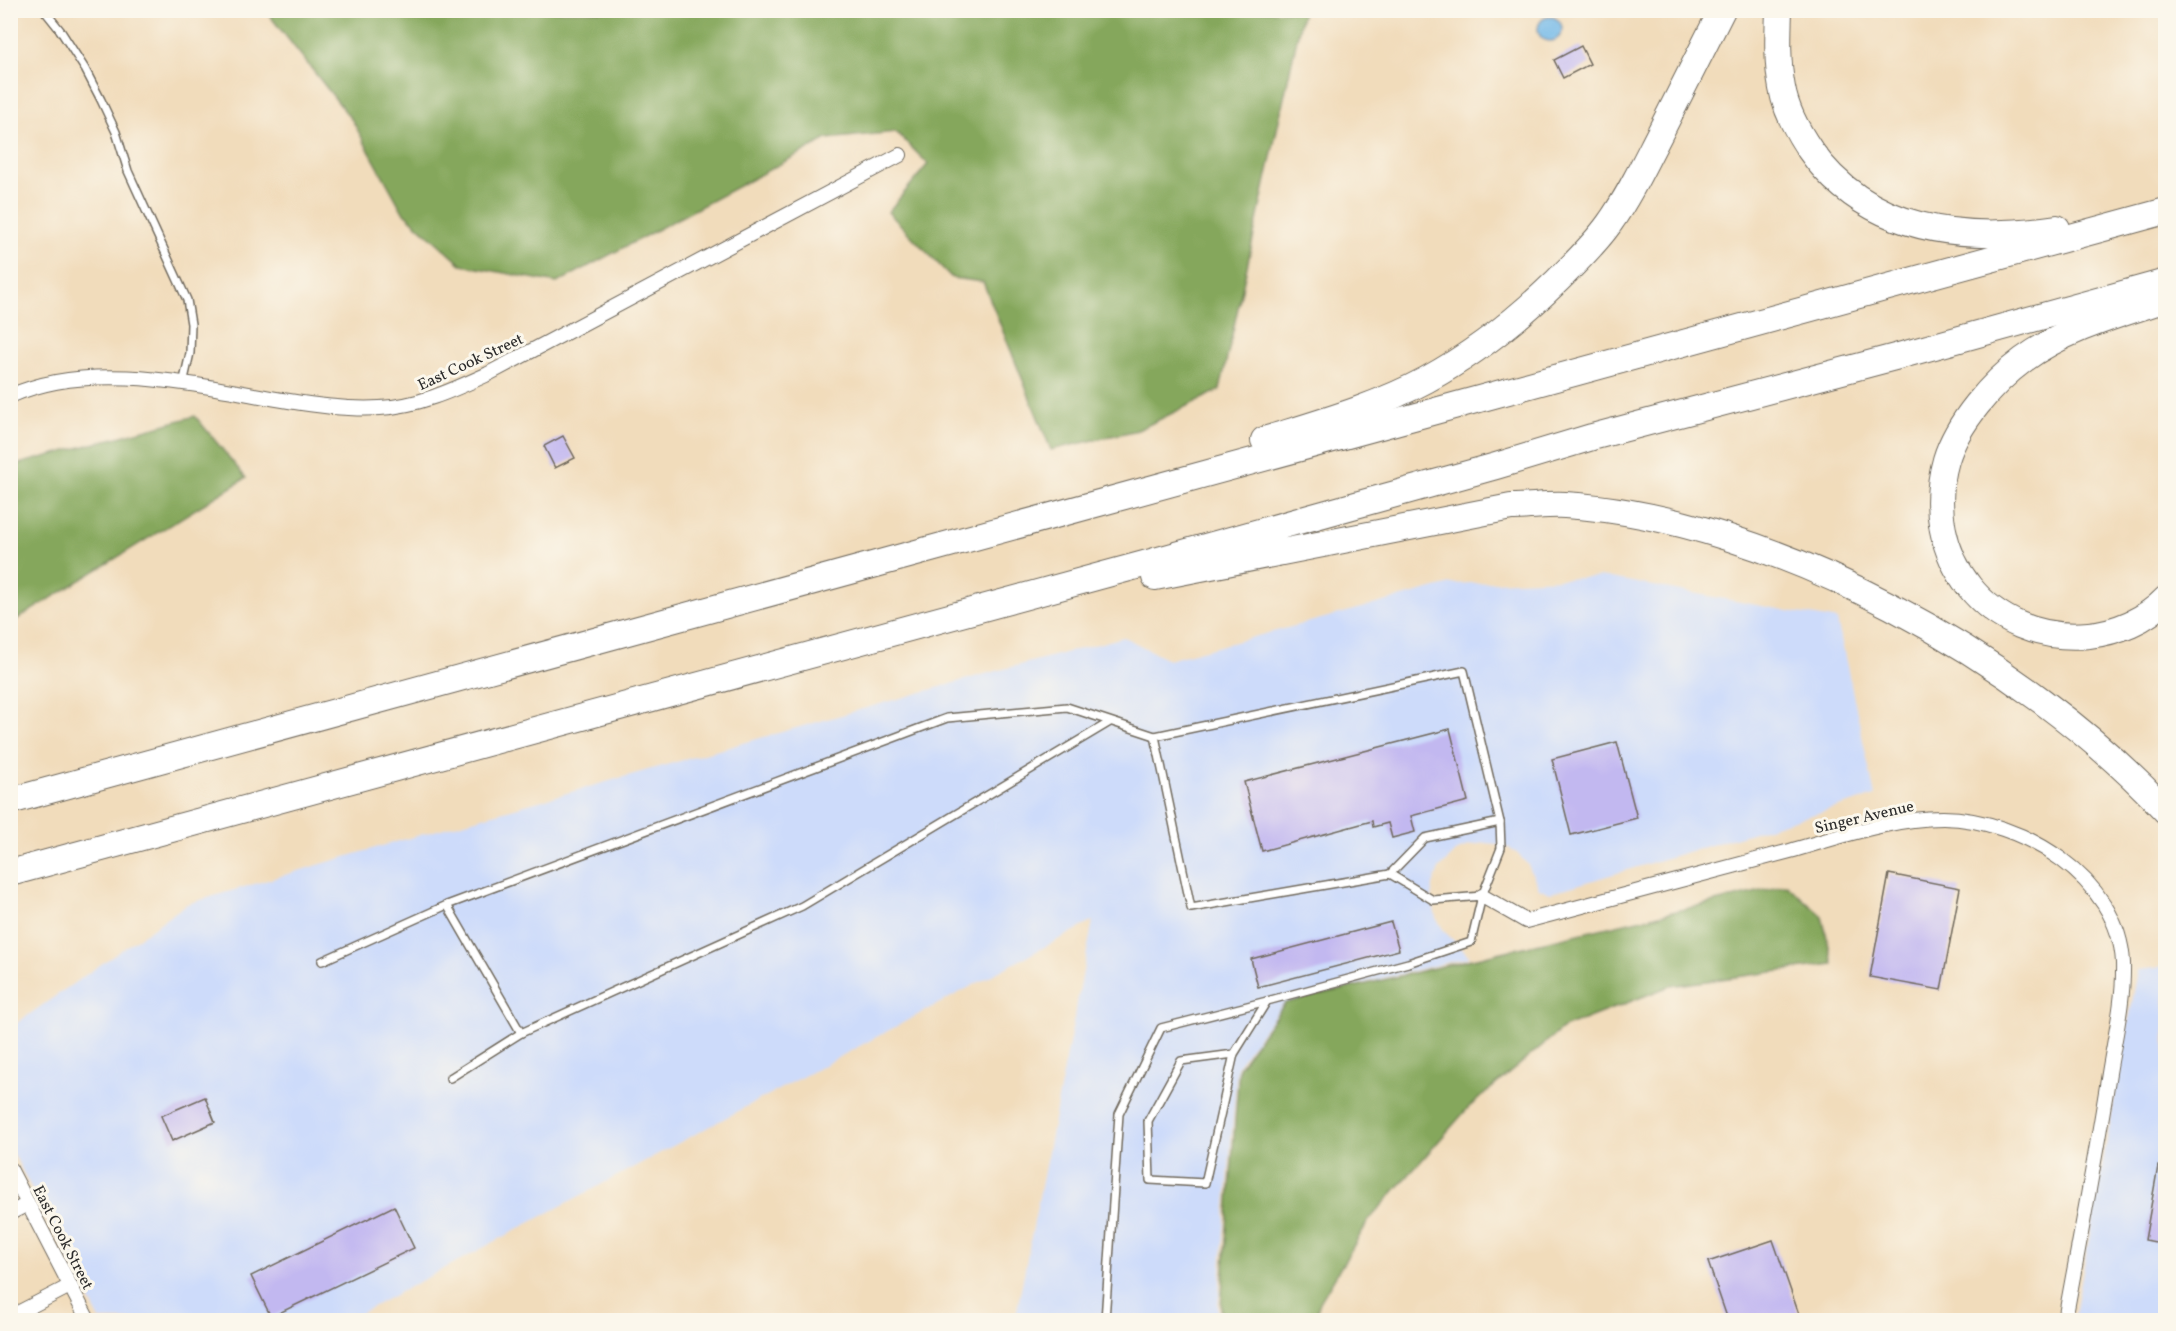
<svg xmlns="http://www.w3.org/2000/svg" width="2176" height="1331" font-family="Vollkorn,serif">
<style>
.built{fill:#cddbfa}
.forest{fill:#85a75c;stroke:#586944;stroke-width:1.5}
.water{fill:#71b8e8;stroke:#4e728a;stroke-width:1.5}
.building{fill:#c2b8f0}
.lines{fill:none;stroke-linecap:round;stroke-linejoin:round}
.service-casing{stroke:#70695d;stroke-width:10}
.minor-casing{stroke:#70695d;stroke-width:16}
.motorway-casing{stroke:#70695d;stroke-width:28}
.service{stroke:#fff;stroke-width:7}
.minor{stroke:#fff;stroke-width:14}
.motorway{stroke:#fff;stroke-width:26}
.labels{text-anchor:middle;stroke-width:6;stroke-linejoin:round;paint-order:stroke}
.street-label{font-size:16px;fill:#2b2b2b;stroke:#fbf7ec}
</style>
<rect width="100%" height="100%" fill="#fbf7ec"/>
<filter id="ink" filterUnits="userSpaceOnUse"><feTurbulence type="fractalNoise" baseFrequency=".0167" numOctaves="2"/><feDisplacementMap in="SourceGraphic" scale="12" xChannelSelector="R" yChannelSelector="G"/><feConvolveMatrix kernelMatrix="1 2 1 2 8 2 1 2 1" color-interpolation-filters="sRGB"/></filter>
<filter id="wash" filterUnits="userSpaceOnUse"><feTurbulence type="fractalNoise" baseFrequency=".008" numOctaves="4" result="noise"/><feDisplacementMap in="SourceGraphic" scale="24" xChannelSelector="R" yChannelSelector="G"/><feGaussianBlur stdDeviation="1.35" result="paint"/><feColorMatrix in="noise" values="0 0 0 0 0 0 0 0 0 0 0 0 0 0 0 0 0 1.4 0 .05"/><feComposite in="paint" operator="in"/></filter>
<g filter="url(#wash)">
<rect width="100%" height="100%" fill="#f1dcbb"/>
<g class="built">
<path d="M1605,577L1837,620L1875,796L1550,893L1539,888L1528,865L1518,854L1509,848L1497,844L1484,843L1468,846L1456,852L1439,869L1433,885L1432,899L1436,918L1444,931L1470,957L1284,1002L1237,1066L1217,1320H1015L1093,921L348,1320H100L11,1149L10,1028L187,904L399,841L982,675L1124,637L1168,660L1451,584Z"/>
<path d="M2165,967V1320H2074L2138,970Z"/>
</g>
<g class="forest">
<path d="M266,11H1303L1220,390L1138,430L1051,450L983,282L952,278L888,212L928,164L896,132L827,139L557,283L462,265L403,212L352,120Z"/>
<path d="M195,416L246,478L11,623V466Z"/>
<path d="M1787,885L1822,916L1833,964L1670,986L1563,1028L1468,1108L1369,1220L1320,1302L1314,1320H1220L1239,1067L1285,1003Z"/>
</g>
<circle class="water" cx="1550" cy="29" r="12"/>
<g id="blocks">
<g class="building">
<path d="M1581,46L1590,64L1563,78L1554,60Z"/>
<path d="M563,436L575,458L555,468L544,446Z"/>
<path d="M1450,729L1468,801L1411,816L1415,832L1392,838L1388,823L1373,827L1372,821L1262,851L1244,782Z"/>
<path d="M1617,742L1637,818L1571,835L1552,759Z"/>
<path d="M1889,874L1960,888L1941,990L1870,977Z"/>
<path d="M1391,922L1399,950L1258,987L1251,959Z"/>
<path d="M205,1097L215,1122L172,1141L161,1116Z"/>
<path d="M2158,1166L2166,1167V1244L2145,1240Z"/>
<path d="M394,1206L414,1248L271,1317L251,1276Z"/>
<path d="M1773,1240L1801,1320H1728L1708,1262Z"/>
</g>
</g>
</g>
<g filter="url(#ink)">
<use href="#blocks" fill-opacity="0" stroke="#70695d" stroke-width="1.5"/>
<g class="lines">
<g class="service-casing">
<g id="service">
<path d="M44,10L60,30L85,69L101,100L116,132L128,171L187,300L191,324L190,353L183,384"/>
<path d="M1390,874L1425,838L1500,822"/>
<path d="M447,905L521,1033L802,906L1110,722"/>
<path d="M322,961L447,905L947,718L1067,707L1155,736"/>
<path d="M1234,1054L1181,1061L1148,1121L1150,1180L1205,1183L1234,1054L1267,1001L1408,963L1471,942L1482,896L1501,848L1500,822L1464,671L1155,736L1191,908L1390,874L1433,900L1482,896"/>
<path d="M450,1078L521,1033"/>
<path d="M1105,1320L1119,1114L1161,1028L1267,1001"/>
</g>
</g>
<g class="minor-casing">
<g id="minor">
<path d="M10,396C94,358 203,387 289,401C319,406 349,410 380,408C419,406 453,390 488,374L900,155"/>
<path d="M1482,896L1526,921C1614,898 1702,874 1790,851C1839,837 1892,818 1943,818C2021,819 2119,878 2123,963C2124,1001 2115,1036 2109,1073C2096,1156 2080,1238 2065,1320"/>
<path d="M10,1169L88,1320"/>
<path d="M10,1213L28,1204"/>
<path d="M10,1317L70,1286"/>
</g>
</g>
<g class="motorway-casing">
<g id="motorway">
<path d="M1779,10C1778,37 1777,62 1782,88C1786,111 1797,131 1810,150C1868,233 1964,242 2057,228"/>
<path d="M2166,299C2117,315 2065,329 2023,360C1993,382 1957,423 1946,460C1919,555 1988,645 2089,635C2117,632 2146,620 2166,599"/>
<path d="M1264,440C1318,423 1376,407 1426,380C1474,354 1518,319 1557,281C1575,263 1594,245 1609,224C1629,196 1644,164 1660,133C1681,92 1701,51 1722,10"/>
<path d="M1155,577L1511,507C1529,507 1548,504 1565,505C1773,518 2026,660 2166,811"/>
<path d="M10,801L2166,211"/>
<path d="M10,873L1144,564L1496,466L1592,437L1895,357L2166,282"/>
</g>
</g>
<use href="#service" class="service"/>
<use href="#minor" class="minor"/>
<use href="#motorway" class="motorway"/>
</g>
</g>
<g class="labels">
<g class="street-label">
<text transform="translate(470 361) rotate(-25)" y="6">East Cook Street</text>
<text transform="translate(1864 816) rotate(-13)" y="6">Singer Avenue</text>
<text transform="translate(64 1237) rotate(63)" y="6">East Cook Street</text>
</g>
</g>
<rect width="2176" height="1331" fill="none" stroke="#fbf7ec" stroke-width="36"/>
</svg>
